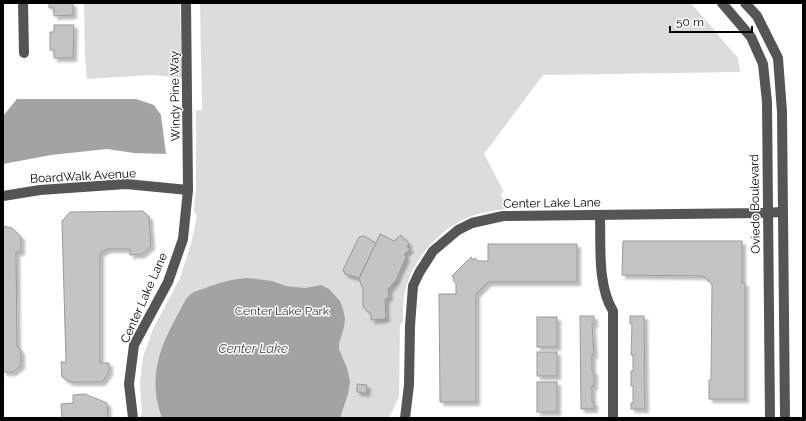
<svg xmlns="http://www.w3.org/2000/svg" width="806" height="421" font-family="Raleway,sans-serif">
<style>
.green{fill:#dcdcdc}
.water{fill:#a3a3a3}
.building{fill:#c4c4c4;stroke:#999;filter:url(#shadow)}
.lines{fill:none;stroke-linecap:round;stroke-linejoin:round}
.minor{stroke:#555;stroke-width:10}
.labels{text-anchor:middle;stroke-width:3;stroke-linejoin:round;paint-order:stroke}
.street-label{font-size:12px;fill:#000;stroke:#fff}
.park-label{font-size:12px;fill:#333;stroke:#fff}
.water-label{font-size:13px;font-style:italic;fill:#444;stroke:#fff}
</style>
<defs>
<filter id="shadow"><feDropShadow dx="3.5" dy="3.5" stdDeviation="1" flood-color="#0004"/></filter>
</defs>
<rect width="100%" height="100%" fill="#fff"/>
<g class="green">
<path d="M84,3H180L182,78L153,75L87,79L85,57Z"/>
<path d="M200,3H691L738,58L740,72L543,75L484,154L504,192L500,194L509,209C495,210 480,212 467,218C438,230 412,261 405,291C403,301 403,312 403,322L400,325L399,397L389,418H140L142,413L140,383L143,357L153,329L180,278L191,244L197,216L194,211L196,188V111L202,110Z"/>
</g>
<g class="water">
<path d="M17,99H136L154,105L161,115L166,154L134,153L107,149L51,155L3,164V116Z"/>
<path d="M248,278L272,281L286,286L295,287L305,288L321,285L329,289L340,301L343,309L345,319L344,327L339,344V349L347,368L350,382L348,394L340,418H162C148,380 158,350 177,316C181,309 185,298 192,293C195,291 200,290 203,289C218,283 231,279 248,278Z"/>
</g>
<g class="building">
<path d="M49,3H73V15L54,16V8H49Z"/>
<path d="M54,25H74L73,58H54V50H50V32H54Z"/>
<path d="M143,211L149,217L151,246L142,254L130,255V249H107L100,253V363H109V372L102,382H70L62,377L61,362H66L62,221L70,212Z"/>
<path d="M3,226L12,228L21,237V252H16L17,346L21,351V365L13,372H3Z"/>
<path d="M380,234L394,241L401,235L409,244L407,246L410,249L404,255L406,257L395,282L393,283L390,288H388L389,297L385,299L386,318L383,319L371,320V314L363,307V289L359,279Z"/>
<path d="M364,236L376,243L359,278L345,274L343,270L359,237Z"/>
<path d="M623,241H742V283H745V399H709V380H711L712,284L703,276L622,275Z"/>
<path d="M488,244H577V282H488L476,294V402H440L439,294H456V284L453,280L454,278L452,276L471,257L473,260L475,258L478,261H488Z"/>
<path d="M580,316H594V324H592L594,355H592V371H594V386H592V402H594V409H581Z"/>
<path d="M630,316H644L645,409H631V403H633V386H631V371H633V355H631L632,324H630Z"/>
<rect x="537" y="317" width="20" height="30"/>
<rect x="537" y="352" width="20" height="24"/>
<rect x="537" y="382" width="20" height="30"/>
<path d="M357,384L367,385L366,393L357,392Z"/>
<path d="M85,394L107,403L108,418H62L61,404L73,403V395Z"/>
</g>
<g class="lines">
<g class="minor">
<path d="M23,3L24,53"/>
<path d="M722,3L751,37L763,64L767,102L770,418"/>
<path d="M745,3L757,16L778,58L782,112L785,418"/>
<path d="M3,196L40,190L126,184L188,190"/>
<path d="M600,215C601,244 597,285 613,311V418"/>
<path d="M133,418L129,384L134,345L168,282L183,239L188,190L186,3"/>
<path d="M405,418L409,385L410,326L413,286L419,273L433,251L458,230L472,223L503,216L760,213L782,212"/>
</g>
</g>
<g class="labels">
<g class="street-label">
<text transform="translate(175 96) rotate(-91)" y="4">Windy Pine Way</text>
<text transform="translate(83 176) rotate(-3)" y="4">BoardWalk Avenue</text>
<text transform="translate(552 203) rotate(-1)" y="4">Center Lake Lane</text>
<text transform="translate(755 204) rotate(-91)" y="4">Oviedo Boulevard</text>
<text transform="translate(144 298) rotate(-66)" y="4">Center Lake Lane</text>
</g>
<g class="park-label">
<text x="282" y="315">Center Lake Park</text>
</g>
<g class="water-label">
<text x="253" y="353">Center Lake</text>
</g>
</g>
<rect width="806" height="421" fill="none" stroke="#000000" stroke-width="8"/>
<path d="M670 26v6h82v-6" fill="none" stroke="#000000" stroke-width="2"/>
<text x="676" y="26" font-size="12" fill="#000000" stroke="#ffffff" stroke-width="3" paint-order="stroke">50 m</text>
</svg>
